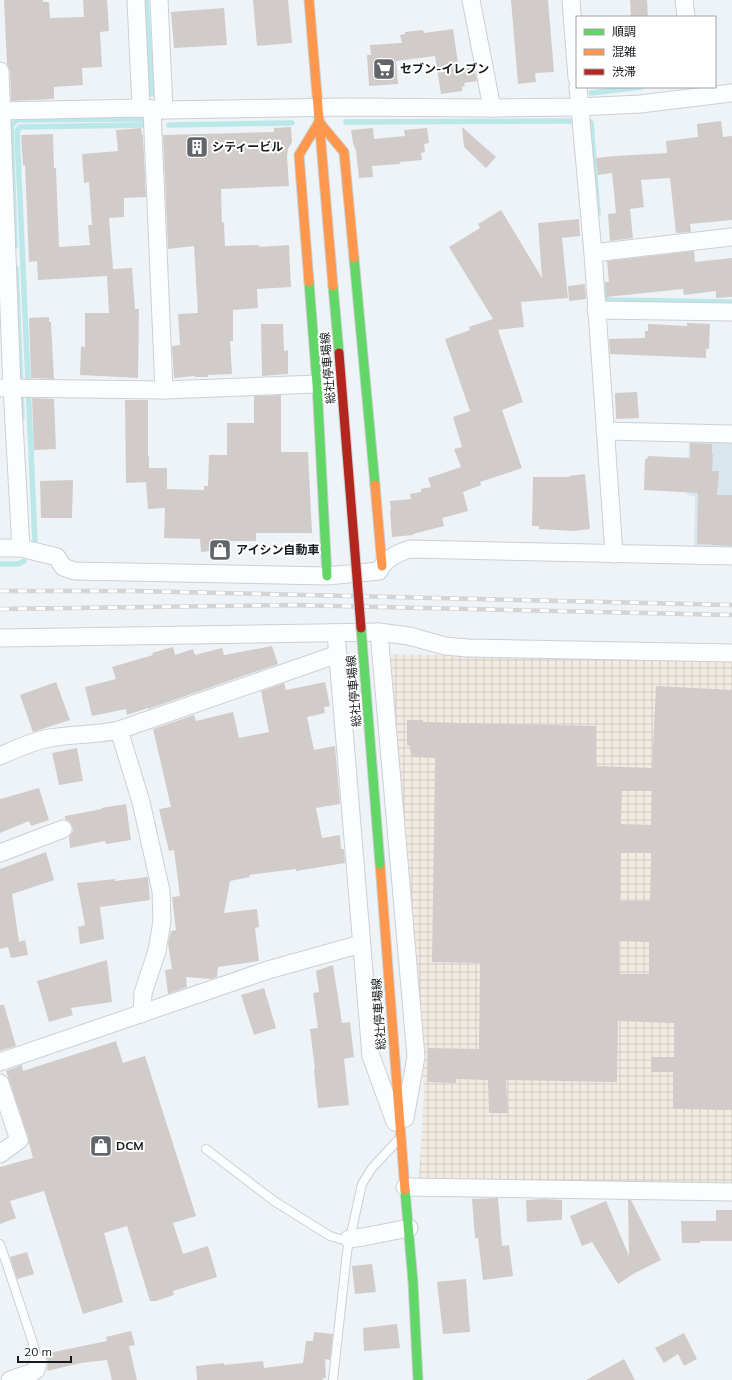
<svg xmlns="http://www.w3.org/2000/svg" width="732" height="1380" font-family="Mulish,'Noto Sans JP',sans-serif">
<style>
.built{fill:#d9e6ee}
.industrial{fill:url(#industrial-grid)}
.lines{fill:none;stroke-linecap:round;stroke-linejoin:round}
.stream{stroke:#bce7e9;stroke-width:5.5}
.building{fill:#d1ccc9;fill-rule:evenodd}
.lane-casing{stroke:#ccd0d4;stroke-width:10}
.street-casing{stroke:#ccd0d4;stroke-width:19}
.fast-casing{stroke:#ccd0d4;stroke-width:11}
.slow-casing{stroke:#ccd0d4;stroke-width:11}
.lane{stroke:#fcfdfe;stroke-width:8}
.street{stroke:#fcfdfe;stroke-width:17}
.fast{stroke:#63d668;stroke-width:9}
.slow{stroke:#ff974d;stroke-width:9}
.rail-casing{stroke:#d3d4d5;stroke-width:4.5}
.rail{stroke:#fff;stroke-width:3;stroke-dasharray:9;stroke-linecap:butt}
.fast-bridge-casing{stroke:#ccd0d4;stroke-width:11;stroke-linecap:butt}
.jam-bridge-casing{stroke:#ccd0d4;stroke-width:11;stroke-linecap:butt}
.fast-bridge{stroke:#63d668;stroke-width:9}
.jam-bridge{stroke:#b3261e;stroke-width:9}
.labels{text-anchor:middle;stroke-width:4;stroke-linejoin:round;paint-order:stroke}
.poi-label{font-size:12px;font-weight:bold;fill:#161a1d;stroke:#fff;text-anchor:start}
.street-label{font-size:12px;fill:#161a1d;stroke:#fff}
</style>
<defs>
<pattern id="industrial-grid" width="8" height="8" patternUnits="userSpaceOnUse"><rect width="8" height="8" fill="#f2ebe4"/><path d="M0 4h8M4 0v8" fill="none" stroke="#cfc9c3"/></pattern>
</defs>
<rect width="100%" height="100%" fill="#eef3f8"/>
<path class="built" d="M689,439L732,441V550L694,549L695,496L687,495Z"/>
<path class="industrial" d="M390,654L732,660V1185L419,1180L424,1091Z"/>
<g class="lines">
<g class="stream">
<path d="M146,0L152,94"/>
<path d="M591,93L641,87"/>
<path d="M589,121L591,123L598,214"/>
<path d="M346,122L571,121"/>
<path d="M169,125L292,123"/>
<path d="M15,246L11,126L17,120L143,119"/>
<path d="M16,268L22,418"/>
<path d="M604,288V295L609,300L732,302"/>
<path d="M35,542L17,131L20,127L143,125"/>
<path d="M0,564H18L24,561"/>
</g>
</g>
<g class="building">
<path d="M4,0H43V2H49L50,18L84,17L83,0H107L109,31L100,32L102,67L82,68L83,85L54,87V99L11,101L10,71L7,64Z"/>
<path d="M253,0H288L292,43L257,46Z"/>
<path d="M511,0H548L554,72L535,73L536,82L518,84Z"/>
<path d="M630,0H647L648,17H631Z"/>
<path d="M224,8L227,45L174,48L171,12Z"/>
<path d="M453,29L459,70L474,67L477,81L464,83L465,86L462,87V91L441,94L435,56L396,61L398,84L369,86L367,55H371L370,45L402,43L400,35L405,34V32L423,30L424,33Z"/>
<path d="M721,121L723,137L732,136V220L690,224L691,232L676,233L670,178L641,180L644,207L630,209L633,238L610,241L608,214L616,213L612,173L598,175L596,158L615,156L667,153L666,141L698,137L697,124Z"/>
<path d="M291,127L292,142L288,149L287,156L289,186L221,189L222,223L224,222L225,246L259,245V247L289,245L291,287L257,289L258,308L233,310V341H230L232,374L208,375V377H195V376L174,378L172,346L180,345L178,314L198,313L194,246L168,249L163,135L274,132V128Z"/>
<path d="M462,127L496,157L486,168L464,147Z"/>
<path d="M141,128L142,135H143L146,197L124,198V217L109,218L113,269L132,268L135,309H139L138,378L80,375L81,346L85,347V313H109L107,276L38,280L37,261L29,262L25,165H23L21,135L53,134L54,168H56L59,247L90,245L88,225H92L89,182L84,183L82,154L118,151L116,130Z"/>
<path d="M373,128L374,139L405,136L404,130L427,128L429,143L424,144L425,152L421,153L422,160L400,162V164L372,166L373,177L359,178L356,151L353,143L351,130Z"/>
<path d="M501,210L542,278L538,223L579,219L580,236L562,238L568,298L521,302L524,327L498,330L523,402L502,410L522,468L480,482L481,485L463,492L468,511L442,518L444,526L413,534V535L392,537L390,511H391L390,501L411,499L410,494L421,492V489L431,487L428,478L461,467L454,449L462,447L453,417L470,411L445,339L470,330L469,327L493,319L449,247L480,228L478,224Z"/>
<path d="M694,251L695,262L732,258V297L716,298V291L684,295L683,289L606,297L605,282H609L607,261Z"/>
<path d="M585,284L586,299L569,301L568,286Z"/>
<path d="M49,317V322H51L54,379L31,378L29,318Z"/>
<path d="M687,323L710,324L709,349H706V358L610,354L609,339L645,338V331H648V324L687,326Z"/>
<path d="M261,324H283L284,351L288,350V374L262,376Z"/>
<path d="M637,392L639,418L616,419L615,393Z"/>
<path d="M281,395V452H308L312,533H256V541H229L230,556L212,557L211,551L201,552L200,539L164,538L165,508L148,509L146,482L126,483L125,400H148V456H149V468H167V489L204,490V486H208L209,455H227V423H254V396Z"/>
<path d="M32,398L54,399L56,449L34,450Z"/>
<path d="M690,443L712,444V454H713L712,471H719L717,495H732V546L697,544L698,493L644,490L645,459H647L648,456L690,458Z"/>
<path d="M585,474L590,529L573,531L539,529V526H532L533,477H569V476Z"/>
<path d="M73,480L72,518H41L40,481Z"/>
<path d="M272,646L278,664L148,709V708L127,715L126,709L92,716L85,687L116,679L112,667L153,655L152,653L173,647L175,655L193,649L195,655L222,648L224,655Z"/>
<path d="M56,682L70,720L33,732L20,695Z"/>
<path d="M325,682L330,706L324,707L325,713L307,717L314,750L335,746L340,804L316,808L322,838L340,835L341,849H344L345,863L296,871V869L249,875L250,877L230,881L224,913L257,909L259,927L255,928L259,961L218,967L217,977L211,979L186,977L187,987L168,994L165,970L172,969L168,943L171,931L176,930L172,897L180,896L174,850L169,851L159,809L171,807L153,729L194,715L196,721L233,712L239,738L269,732L261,691L284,683L286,690Z"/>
<path d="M656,686L732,690V1110L673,1109V1072H651V1057H674V1023L618,1021L617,1082L506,1080L508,1113H489L488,1080L456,1079V1083L427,1082L428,1048L479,1049L480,963L432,962L435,758L411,757L410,746L407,745V720H423V722L596,726V766L652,768ZM622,791H652L651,825L621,824ZM621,853H651L650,901H620ZM619,941L649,942V974H619Z"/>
<path d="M77,748L83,781L59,785L52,753Z"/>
<path d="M39,788L49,820L31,826L29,821L0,833V799Z"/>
<path d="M126,804L131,840L106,844L105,841L70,848L69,837L73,831L72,826L70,822L65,819V816L102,809L101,808Z"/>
<path d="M46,852L54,880L12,894L19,942L25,940L28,955L11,958L8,947L0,949V869Z"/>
<path d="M148,877L150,900L100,907L104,939L80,944L78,927L85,925L77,883L115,879V881Z"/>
<path d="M107,960L112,1002L71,1008L73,1015L49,1022L37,981Z"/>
<path d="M333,965L342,1023L350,1022L354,1057L344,1059L349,1105L318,1108L314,1069H315L310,1029L318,1028L313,993L319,992L316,971Z"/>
<path d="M264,988L276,1028L254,1035L241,995Z"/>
<path d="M0,1005H4L16,1046L0,1051Z"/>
<path d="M116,1041L123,1063L145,1056L196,1216L173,1223L183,1254L208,1246L217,1277L173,1291L174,1295L156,1301H150L127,1226L104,1233L123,1302L83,1314L44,1191L10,1201L16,1218L0,1224V1167L33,1158L29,1143L28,1137L6,1071L22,1065L23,1071Z"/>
<path d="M498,1198L502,1246L509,1245L513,1276L483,1280L478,1238H475L472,1199Z"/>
<path d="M544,1199L562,1200V1220L527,1222L526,1200Z"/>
<path d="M628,1200H631L661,1260L635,1273L618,1284L592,1242L582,1246L570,1216L606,1201L629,1256Z"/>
<path d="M716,1210H732V1241H700V1243H682L681,1221H716Z"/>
<path d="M27,1252L34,1274L17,1279L10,1257Z"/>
<path d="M372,1264L376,1292L355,1294L352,1266Z"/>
<path d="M466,1279L470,1332L443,1334L437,1282Z"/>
<path d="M397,1324L400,1348L364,1351L363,1328Z"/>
<path d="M131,1331L135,1345L129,1346L137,1380H112L107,1360L81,1363L47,1371L48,1360L44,1354L107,1341L106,1337Z"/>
<path d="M314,1332L333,1334L330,1360L325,1359L326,1378H323V1380H197L196,1366L224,1363V1365L263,1361L264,1368L303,1363L306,1341H313Z"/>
<path d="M684,1333L697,1359L684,1366L678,1354L664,1363L655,1348Z"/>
<path d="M624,1359L635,1380H586Z"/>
</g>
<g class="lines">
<g class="lane-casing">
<g id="lane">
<path d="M206,1149L274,1201L330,1236L340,1239H349"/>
<path d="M0,1244L32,1340L38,1362"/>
<path d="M333,1380L347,1252L362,1184L372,1168L398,1140"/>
</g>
</g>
<g class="street-casing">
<g id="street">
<path d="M136,0L141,108"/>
<path d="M159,0L164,110"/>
<path d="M471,0L492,108"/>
<path d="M571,0L577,78"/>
<path d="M684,0L686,17"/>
<path d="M0,71L12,388L21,548"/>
<path d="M578,87L593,253"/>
<path d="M152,109L164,390"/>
<path d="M0,111L141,108L164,110L346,107L492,108L579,107L640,104L732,93"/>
<path d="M596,310L732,312"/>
<path d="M2,388L164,390L317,384"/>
<path d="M605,431L732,434"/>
<path d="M0,548H21L57,557L63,567L75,571L327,576L379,571C385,559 397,553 410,549L732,556"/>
<path d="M614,554L593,253L732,237"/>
<path d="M379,632L416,1057L405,1118"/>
<path d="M336,633L371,1056L395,1122"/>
<path d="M0,638L379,632L409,636L445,646L468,648L732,653"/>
<path d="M119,730L141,802L161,891L162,921L157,951L143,993L142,1014"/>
<path d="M0,756C16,749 32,741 50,738C73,734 96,735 119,730L338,654"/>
<path d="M0,853L63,829"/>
<path d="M0,1062L268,970L361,944"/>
<path d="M0,1083L19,1140L0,1154"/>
<path d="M405,1187L732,1192"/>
<path d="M349,1239L363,1237L409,1228"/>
<path d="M10,1380L33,1372L36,1370L38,1362"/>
</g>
</g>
<g class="fast-casing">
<g id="fast">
<path d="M354,258L375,485"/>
<path d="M309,282L317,384L327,576"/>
<path d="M333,286L339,353"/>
<path d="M405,1190L413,1282L418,1380"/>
</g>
</g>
<g class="slow-casing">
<g id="slow">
<path d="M309,0L333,286"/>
<path d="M309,282L299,155L319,122L344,152L354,258"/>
<path d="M375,485L382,566"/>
<path d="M380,864L405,1190"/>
</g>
</g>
<use href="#lane" class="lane"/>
<use href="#street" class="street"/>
<use href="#fast" class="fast"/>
<use href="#slow" class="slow"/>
<g class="rail-casing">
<g id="rail">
<path d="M0,591H135L732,605"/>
<path d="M0,609L294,605L732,615"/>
</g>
</g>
<use href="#rail" class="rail"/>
<g class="fast-bridge-casing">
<path id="fast-bridge" d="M361,628L380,864"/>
</g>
<g class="jam-bridge-casing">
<path id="jam-bridge" d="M339,353L361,628"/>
</g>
<use href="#fast-bridge" class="fast-bridge"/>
<use href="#jam-bridge" class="jam-bridge"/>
</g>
<defs>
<g id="supermarket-square" transform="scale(1.15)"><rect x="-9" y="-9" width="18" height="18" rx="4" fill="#62666a" stroke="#fff"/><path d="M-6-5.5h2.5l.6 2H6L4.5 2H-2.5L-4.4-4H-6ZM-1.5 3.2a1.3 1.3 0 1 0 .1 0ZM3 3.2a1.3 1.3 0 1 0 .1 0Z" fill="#fff"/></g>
<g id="building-square" transform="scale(1.15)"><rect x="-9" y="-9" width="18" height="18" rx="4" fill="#62666a" stroke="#fff"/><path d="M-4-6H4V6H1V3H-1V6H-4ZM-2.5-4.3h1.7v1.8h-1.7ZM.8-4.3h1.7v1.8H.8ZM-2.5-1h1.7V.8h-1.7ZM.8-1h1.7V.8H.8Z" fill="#fff"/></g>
<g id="shop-square" transform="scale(1.15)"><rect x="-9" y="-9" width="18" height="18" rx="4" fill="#62666a" stroke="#fff"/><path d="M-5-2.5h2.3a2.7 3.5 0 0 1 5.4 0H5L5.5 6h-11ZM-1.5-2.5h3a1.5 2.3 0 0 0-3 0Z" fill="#fff"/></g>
</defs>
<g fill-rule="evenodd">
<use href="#supermarket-square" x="384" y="69"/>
<use href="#building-square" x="197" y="147"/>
<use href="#shop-square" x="220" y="550"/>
<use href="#shop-square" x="101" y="1146"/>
</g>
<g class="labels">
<g class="poi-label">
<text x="400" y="73">セブン-イレブン</text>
<text x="212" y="151">シティービル</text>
<text x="236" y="554">アイシン自動車</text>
<text x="116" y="1150">DCM</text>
</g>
<g class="street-label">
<text transform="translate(328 368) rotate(-95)" y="4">総社停車場線</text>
<text transform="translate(354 691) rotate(-95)" y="4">総社停車場線</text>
<text transform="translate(379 1014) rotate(-94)" y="4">総社停車場線</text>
</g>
</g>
<rect x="576" y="16" width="140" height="72" fill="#ffffff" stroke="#a2a3a5"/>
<rect x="584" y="29" width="20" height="6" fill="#63d668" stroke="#a2a3a5"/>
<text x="612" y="36" font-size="12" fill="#161a1d">順調</text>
<rect x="584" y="49" width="20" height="6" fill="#ff974d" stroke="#a2a3a5"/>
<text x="612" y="56" font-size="12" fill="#161a1d">混雑</text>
<rect x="584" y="69" width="20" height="6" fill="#b3261e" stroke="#a2a3a5"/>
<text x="612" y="76" font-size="12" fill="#161a1d">渋滞</text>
<path d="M18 1356v6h53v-6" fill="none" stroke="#161a1d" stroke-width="2"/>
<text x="24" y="1356" font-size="12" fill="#161a1d" stroke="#ffffff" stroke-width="3" paint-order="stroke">20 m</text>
</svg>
